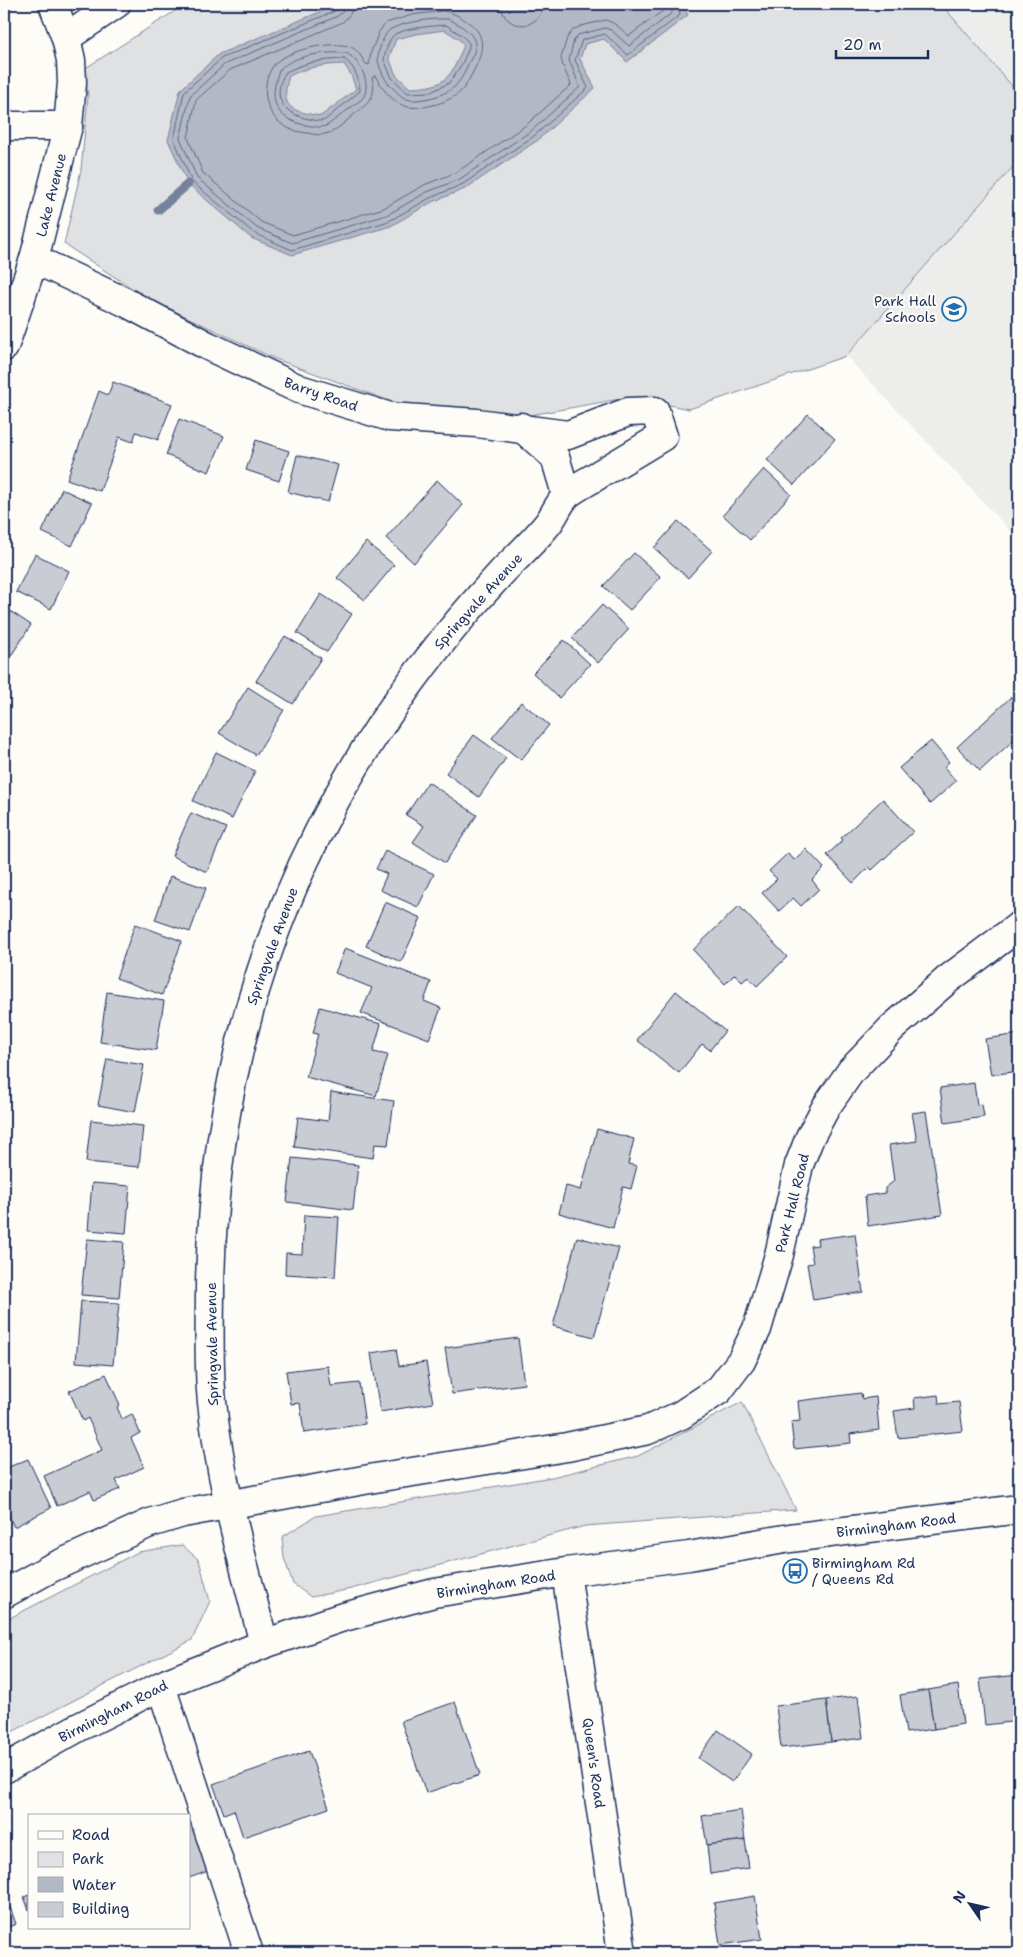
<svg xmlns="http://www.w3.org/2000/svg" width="1023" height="1957" font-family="'Shantell Sans',sans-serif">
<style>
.built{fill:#edeeec}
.green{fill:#e0e1e3;stroke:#7e88a0}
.water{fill:#b3b8c5;stroke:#76819c;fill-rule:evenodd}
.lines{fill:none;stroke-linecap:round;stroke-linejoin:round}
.shore{stroke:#586687;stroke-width:1}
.stream{stroke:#76819c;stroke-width:9}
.building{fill:#c9ccd3;stroke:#1b2f5e}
.minor-casing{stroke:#1b2f5e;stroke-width:31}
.highway-casing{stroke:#1b2f5e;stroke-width:31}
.minor{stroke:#fdfcf7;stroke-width:28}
.highway{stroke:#fdfcf7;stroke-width:28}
.labels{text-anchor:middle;stroke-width:4;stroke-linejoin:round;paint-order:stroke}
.street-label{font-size:14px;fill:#1b2f5e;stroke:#fdfcf7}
.poi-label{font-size:14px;fill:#1b2f5e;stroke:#fdfcf7;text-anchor:end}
</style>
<rect width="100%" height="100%" fill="#fdfcf7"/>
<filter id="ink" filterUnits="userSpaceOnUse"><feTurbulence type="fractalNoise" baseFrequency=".02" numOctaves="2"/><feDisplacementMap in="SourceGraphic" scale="10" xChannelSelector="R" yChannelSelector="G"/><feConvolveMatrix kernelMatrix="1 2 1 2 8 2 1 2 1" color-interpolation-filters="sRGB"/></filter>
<g filter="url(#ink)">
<g class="built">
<path d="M941,4H1019V94Z"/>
<path d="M1019,160V540L846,356Z"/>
</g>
<g class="green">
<path d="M186,4H941L1019,94V160L846,356L689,409L631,397L519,417L392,402L273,358L147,298L64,244L81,170L88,96L84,69Z"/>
<path d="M742,1402L796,1510L585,1526L351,1589L311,1597L293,1584L284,1558L282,1537L316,1516L552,1477L638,1456Z"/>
<path d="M182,1545L199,1560L210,1601L192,1640L4,1736V1621L138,1552Z"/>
</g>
<path class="water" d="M339,4H517L520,7L538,4H682L688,15L627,62L604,39L585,44L580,59L595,88L538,140L465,189L432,202L391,226L292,255L251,238L188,184L168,140L180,90L219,54ZM445,30L460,40L464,45C451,77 447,87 410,88L396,75L389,58L396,39L416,34ZM344,64L351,75L356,89L321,116C292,111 279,109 289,76C307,67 323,65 344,64Z"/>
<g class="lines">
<g class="shore">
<path d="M339,4L335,11L222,58L184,92L174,139L192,182L254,233L292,250L389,221L430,198L463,184L534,136L588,88L575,60L582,40L605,34L628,55L680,15L678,4"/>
<path d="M345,4L343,11L338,16L225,64L190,96L180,138L197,178L257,228L292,243L387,215L427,192L460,179L531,131L580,87L569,60L574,40L578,35L605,28L611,30L629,46L672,13V4"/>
<path d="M352,4L351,13L343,22L230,70L196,100L188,138L203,173L261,222L293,235L384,208L424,185L457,172L526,125L571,85L563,66L561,58L567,38L573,30L581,26L606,20L615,24L629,36L664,10V4"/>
<path d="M501,4C502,32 542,32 543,4"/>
<path d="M443,11C453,12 460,17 468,22C490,37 481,57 471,76C468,81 465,88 460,92C449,103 416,112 402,105C391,100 381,87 376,77L374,76L372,78C377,96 369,103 356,113C347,120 336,132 325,134C319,136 313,134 307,133C301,132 294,131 288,128C265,117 259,87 273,66C284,50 334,40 351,47C358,50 362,58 366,64L369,65L371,52L379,32L386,23L412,15Z"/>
<path d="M448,19C457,23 474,32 475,44C476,50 472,57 469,62C466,70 462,79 456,85C449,95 418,103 406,99C400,96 394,89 389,84C384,79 379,67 378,60C377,52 384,33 391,29C403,22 434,18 448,19Z"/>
<path d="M446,25L463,36L469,43V48L462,64L449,83L431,92L408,93L392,78L384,60C385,53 389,38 395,34C406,28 432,26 446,25Z"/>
<path d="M346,53C360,59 373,86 362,99L328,125C320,129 313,126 305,125C281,120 269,106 276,81C277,76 278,71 282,67C299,54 325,52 346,53Z"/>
<path d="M344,59C354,65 360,80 360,91L325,120C319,122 314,120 309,119C283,114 270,96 286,72C305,62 322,60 344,59Z"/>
</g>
<path class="stream" d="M158,210L188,184"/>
</g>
<g class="building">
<path d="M113,382L172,404L158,440L136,432L133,442L119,437L100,491L67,479L99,391L108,395Z"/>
<path d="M808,414L835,439L794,485L767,460Z"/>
<path d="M179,419L224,436L209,472L166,455Z"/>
<path d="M256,440L289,451L279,481L246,470Z"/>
<path d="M297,455L338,465L328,502L288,492Z"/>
<path d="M764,469L791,494L750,540L723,515Z"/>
<path d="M437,480L463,505L414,563L386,538Z"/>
<path d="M62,489L92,503L72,546L42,532Z"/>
<path d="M678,521L712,551L688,578L654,548Z"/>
<path d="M366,542L394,565L365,600L337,578Z"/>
<path d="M634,553L661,577L630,610L603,586Z"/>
<path d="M35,554L69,571L51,609L16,592Z"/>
<path d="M321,594L352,614L327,652L297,633Z"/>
<path d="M602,605L629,629L598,663L572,638Z"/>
<path d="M4,607L31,625L5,665L4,664Z"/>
<path d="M285,636L321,658L293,704L256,681Z"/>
<path d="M564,640L590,664L559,698L533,673Z"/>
<path d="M248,687L284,710L256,755L219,733Z"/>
<path d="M1011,697L1019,707V737L1018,736L980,771L957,747Z"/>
<path d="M521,702L549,725L521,760L492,738Z"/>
<path d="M474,735L506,758L479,797L446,773Z"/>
<path d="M931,741L949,762L944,767L956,781L930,804L899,768Z"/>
<path d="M216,752L255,771L232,819L193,801Z"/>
<path d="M428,782L477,815L445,863L413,842L424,826L406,815Z"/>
<path d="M883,799L913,832L872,870L869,867L853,883L827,855L843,840L841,838Z"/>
<path d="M191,813L226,828L207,872L172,856Z"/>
<path d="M806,849L824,868L812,880L819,889L801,906L793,898L779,911L762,893L777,879L769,871L788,853L794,860Z"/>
<path d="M385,851L434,874L418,907L380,890L387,874L376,869Z"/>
<path d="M170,876L206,888L190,932L155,920Z"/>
<path d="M385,902L421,918L401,962L366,946Z"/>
<path d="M739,906L787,957L757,986L748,977L742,982L735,974L725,984L693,950Z"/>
<path d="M135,924L182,941L162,995L116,978Z"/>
<path d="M345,948L431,982L424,1001L441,1008L429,1039L361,1013L372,988L335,973Z"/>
<path d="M676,991L725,1031L710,1050L702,1044L679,1073L637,1040Z"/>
<path d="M107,992L164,1001L156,1050L100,1042Z"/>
<path d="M320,1007L381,1024L373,1052L388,1055L376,1096L306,1077L318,1034L313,1033Z"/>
<path d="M1019,1034V1071L991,1075L985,1039Z"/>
<path d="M107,1059L144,1065L135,1112L98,1105Z"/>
<path d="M974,1083L977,1105L982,1104L984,1117L945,1123L940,1088Z"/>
<path d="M331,1092L394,1101L388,1145L375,1144L373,1158L294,1147L298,1117L328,1121Z"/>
<path d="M926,1111L942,1215L868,1226L865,1196L885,1193V1188L894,1181L889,1145L917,1141L912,1113Z"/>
<path d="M91,1120L143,1126L139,1167L86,1162Z"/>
<path d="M597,1129L634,1139L628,1164L637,1166L631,1189L623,1187L613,1228L559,1213L566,1186L581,1190Z"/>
<path d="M292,1158L358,1165L353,1210L287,1202Z"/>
<path d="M92,1183L130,1186L126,1233L88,1230Z"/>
<path d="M304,1215L339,1217L335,1277L285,1274L286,1253L302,1254Z"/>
<path d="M855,1234L863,1292L813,1300L807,1264L813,1263L810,1246L818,1245L817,1239Z"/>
<path d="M577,1237L619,1248L594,1337L553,1326Z"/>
<path d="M87,1239L124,1242L119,1298L81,1295Z"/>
<path d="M81,1301L119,1303L113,1365L76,1362Z"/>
<path d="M518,1338L524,1384L452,1394L445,1348Z"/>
<path d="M396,1349L399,1366L426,1362L433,1403L380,1412L371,1353Z"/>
<path d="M328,1366L331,1386L359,1383L365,1424L304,1433L300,1403L291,1404L286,1371Z"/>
<path d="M106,1374L120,1405L117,1407L122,1419L132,1414L140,1433L131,1438L144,1467L116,1480L120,1489L94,1500L90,1491L57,1506L44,1476L102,1450L88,1418L83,1421L69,1391Z"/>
<path d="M861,1393L862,1399L876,1397L879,1430L850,1434L851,1443L794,1449L791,1422L800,1421L798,1401Z"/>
<path d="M938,1395L939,1404L959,1402L963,1431L898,1438L894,1411L915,1408L914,1398Z"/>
<path d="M28,1459L51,1508L14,1527L4,1506V1469Z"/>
<path d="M1019,1675V1721L985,1725L980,1679Z"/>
<path d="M958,1685L963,1724L934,1729L928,1690Z"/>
<path d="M928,1690L934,1729L906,1733L900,1695Z"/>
<path d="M858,1696L863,1738L831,1742L826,1700Z"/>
<path d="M826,1700L831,1742L781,1748L776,1706Z"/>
<path d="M455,1702L480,1775L426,1793L401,1721Z"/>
<path d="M718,1730L752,1754L732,1782L698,1758Z"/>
<path d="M309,1751L329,1808L243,1837L234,1810L224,1814L213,1784Z"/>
<path d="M741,1810L745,1840L707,1845L702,1816Z"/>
<path d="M191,1822L208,1871L189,1878V1823Z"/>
<path d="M745,1840L749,1868L710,1874L707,1845Z"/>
<path d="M4,1890L16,1924L4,1929Z"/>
<path d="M29,1895V1910L24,1897Z"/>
<path d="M755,1896L762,1939L720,1945L714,1903Z"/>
</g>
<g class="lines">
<g class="minor-casing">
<g id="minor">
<path d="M66,38L116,4"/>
<path d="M4,126H68"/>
<path d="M34,259L125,302L208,346L299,389L390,417L477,423L568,435L628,412L655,411L663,436C642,449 620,462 598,475C589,481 578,486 569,493C559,501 555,516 546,526C533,542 518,556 503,571C314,774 215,1007 210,1285C210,1324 208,1364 212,1402C220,1484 244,1564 264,1644"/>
<path d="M4,347L34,259L68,126L72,83L71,60L66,38L53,4"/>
<path d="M521,427L555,457L566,494"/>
<path d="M566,1572L622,1953"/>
<path d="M4,1594L51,1568L150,1523L183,1513L375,1478L567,1447L648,1430L681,1415L719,1390L741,1361L757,1329L779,1255L799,1165L810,1137L826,1107L851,1071L892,1028L947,980L1019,926"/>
<path d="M161,1686L249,1953"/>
</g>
</g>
<g class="highway-casing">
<path id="highway" d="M4,1769L79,1727L167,1683L264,1644L340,1618L434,1593L566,1572L689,1556L790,1538L1019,1509"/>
</g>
<use href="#minor" class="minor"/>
<use href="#highway" class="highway"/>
</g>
</g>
<defs>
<g id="school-ring" transform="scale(1.25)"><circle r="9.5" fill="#fdfcf7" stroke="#1f6fb2" stroke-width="1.5"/><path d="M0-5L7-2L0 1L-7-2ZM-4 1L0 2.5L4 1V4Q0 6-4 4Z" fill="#1f6fb2"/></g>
<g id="bus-ring" transform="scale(1.25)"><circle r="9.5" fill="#fdfcf7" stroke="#1f6fb2" stroke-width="1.5"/><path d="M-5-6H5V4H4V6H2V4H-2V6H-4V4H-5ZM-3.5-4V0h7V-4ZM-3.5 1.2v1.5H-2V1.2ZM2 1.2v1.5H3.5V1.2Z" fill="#1f6fb2"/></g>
</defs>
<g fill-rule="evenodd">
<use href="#school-ring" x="954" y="309"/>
<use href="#bus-ring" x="795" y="1571"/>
</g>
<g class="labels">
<g class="street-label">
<text transform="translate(51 195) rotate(-76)" y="5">Lake Avenue</text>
<text transform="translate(321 394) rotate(19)" y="5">Barry Road</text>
<text transform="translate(478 601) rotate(-48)" y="5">Springvale Avenue</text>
<text transform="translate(272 946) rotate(-70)" y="5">Springvale Avenue</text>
<text transform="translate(792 1203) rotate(-76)" y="5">Park Hall Road</text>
<text transform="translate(212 1344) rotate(-91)" y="5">Springvale Avenue</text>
<text transform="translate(896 1525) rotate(-7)" y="5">Birmingham Road</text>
<text transform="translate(496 1584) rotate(-9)" y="5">Birmingham Road</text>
<text transform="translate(113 1711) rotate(-27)" y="5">Birmingham Road</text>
<text transform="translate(594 1763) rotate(82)" y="5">Queen's Road</text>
</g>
<g class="poi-label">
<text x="936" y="306">Park Hall<tspan x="936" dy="16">Schools</tspan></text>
<text x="812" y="1568" text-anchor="start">Birmingham Rd<tspan x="812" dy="16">/ Queens Rd</tspan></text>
</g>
</g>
<rect width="1023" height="1957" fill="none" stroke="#fdfcf7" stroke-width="20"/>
<rect x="10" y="10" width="1003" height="1937" fill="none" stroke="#1b2f5e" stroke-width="2" filter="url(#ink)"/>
<rect x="28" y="1814" width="162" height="115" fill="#fdfcf7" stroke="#a3aaba"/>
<rect x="38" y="1831" width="25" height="8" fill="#fdfcf7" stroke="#a3aaba"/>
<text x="72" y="1840" font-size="15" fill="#1b2f5e">Road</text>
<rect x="38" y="1852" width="25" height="15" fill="#e0e1e3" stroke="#a3aaba"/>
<text x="72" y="1864" font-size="15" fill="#1b2f5e">Park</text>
<rect x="38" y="1877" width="25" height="15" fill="#b3b8c5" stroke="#a3aaba"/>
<text x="72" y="1890" font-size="15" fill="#1b2f5e">Water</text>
<rect x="38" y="1902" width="25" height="15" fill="#c9ccd3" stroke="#a3aaba"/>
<text x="72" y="1914" font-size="15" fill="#1b2f5e">Building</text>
<g transform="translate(970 1904) rotate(304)" stroke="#fdfcf7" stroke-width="4" paint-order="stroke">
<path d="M0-4L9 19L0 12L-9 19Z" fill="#1b2f5e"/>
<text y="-8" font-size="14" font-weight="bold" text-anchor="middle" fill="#1b2f5e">N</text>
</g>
<path d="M836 50v8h92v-8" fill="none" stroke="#1b2f5e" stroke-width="2.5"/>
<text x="843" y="50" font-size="15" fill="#1b2f5e" stroke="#fdfcf7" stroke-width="4" paint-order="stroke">20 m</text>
</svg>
